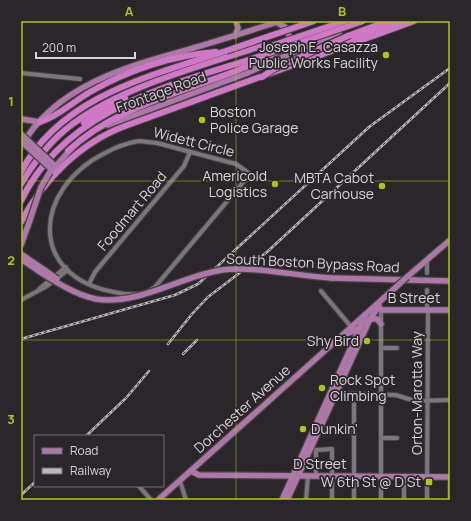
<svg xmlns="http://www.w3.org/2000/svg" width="471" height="521" font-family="Manrope,sans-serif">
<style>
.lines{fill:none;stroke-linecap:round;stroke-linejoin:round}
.minor-casing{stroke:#464245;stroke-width:6}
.major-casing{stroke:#464245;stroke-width:8}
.highway-casing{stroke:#464245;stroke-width:8}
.minor{stroke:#7c767b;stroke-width:4}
.major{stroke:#ad77a8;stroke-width:5.5}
.highway{stroke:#ce78c6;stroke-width:6}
.rail-casing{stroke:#bab7ba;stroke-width:2.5}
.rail{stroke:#2b262a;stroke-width:1;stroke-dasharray:3;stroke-linecap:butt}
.major-bridge-casing{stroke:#464245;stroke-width:8;stroke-linecap:butt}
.highway-bridge-casing{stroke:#464245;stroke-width:8;stroke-linecap:butt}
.major-bridge{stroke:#ad77a8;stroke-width:5.5}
.highway-bridge{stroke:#ce78c6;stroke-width:6}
.grid{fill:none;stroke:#a8c71c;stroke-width:1;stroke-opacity:0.55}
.poi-dot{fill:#a8c71c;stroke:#2b262a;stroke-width:1.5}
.labels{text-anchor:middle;stroke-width:3.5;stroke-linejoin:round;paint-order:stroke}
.poi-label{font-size:14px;fill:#d7d4d7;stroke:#2b262a;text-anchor:end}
.street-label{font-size:14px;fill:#d7d4d7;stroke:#2b262a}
.neatline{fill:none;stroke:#a8c71c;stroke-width:1.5}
.grid-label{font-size:13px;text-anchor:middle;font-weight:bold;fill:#a8c71c}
</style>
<rect width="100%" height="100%" fill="#2b262a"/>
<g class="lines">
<g class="minor-casing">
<g id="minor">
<path d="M21,73L80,79"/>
<path d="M139,141L157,143L236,164L250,174L155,287C144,296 127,295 114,292C27,276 33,189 105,153C116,147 127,143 139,141Z"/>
<path d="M427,260V273"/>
<path d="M89,284L95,272L184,166L190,152"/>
<path d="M39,289L66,267"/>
<path d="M321,291L353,329"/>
<path d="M21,300L47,286L68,270"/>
<path d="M427,310V290"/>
<path d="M381,348H397"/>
<path d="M334,393L396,395L415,401L450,400"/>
<path d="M354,394V500"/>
<path d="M381,438H397"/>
<path d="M316,476V450L332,449V500"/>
<path d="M404,477V500"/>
<path d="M180,481L186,500"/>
<path d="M139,486L151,500"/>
<path d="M306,500L308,476"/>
<path d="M381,500V310"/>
<path d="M427,500L428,310"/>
<path d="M450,500V477"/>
</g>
</g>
<g class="major-casing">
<g id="major">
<path d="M276,22L285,27L292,42"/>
<path d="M235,36L238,28L236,21"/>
<path d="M21,119L40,122"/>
<path d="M108,125L245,74L339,32"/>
<path d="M21,147C54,86 128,66 190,49C220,40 250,31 280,21"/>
<path d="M50,172L72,148"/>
<path d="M21,245L30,220"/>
<path d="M21,254L46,271"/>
<path d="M21,259L43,274"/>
<path d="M407,277L450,240"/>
<path d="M331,278L450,281"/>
<path d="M378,308L381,310H450"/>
<path d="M370,319H377L381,324"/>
<path d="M368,322L379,306"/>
<path d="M342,336L360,328"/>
<path d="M191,471L199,475L450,477"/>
<path d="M158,500L396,287"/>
<path d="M282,500L366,314"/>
<path d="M287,500L370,319"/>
</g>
</g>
<g class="highway-casing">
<g id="highway">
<path d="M353,34L388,21"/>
<path d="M335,44L399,21"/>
<path d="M298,50H315"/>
<path d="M40,122C59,116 74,101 90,92C128,70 173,55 216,52"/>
<path d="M84,123L99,112L125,98"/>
<path d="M68,151C126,97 209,89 277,52"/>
<path d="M21,172C61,96 150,76 226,51"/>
<path d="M21,184C33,164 47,145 65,130C115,88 199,67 261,46"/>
<path d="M21,201C66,107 173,85 264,55"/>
<path d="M21,222C43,180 80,143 125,126L414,21"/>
</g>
</g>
<use href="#minor" class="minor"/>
<use href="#major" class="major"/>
<use href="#highway" class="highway"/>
<g class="rail-casing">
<g id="rail">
<path d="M21,339L175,295L198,284L369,127L450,68"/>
<path d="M168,344L192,314L208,297L267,252L450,83"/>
<path d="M183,354L197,340"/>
<path d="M86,436L126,398L149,371"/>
<path d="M21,495L35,482"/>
</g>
</g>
<use href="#rail" class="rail"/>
<g class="major-bridge-casing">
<g id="major-bridge">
<path d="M21,134L52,163"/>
<path d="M21,141L49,167"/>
<path d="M30,220L41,187L50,172"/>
<path d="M46,271L57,279"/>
<path d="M43,274C59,284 77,295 96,299C137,306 181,276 222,270C255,266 297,276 331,278"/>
<path d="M396,287L407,277"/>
</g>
</g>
<g class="highway-bridge-casing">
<g id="highway-bridge">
<path d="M262,49L345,21"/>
<path d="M226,51L314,21"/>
<path d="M264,55L363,21"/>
<path d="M262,77L274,69L350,35"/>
</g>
</g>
<use href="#major-bridge" class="major-bridge"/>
<use href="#highway-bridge" class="highway-bridge"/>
</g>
<path class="grid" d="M236,21V500M21,181H450M21,340H450"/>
<g class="poi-dot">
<circle cx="386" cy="55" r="4"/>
<circle cx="202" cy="120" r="4"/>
<circle cx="275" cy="184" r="4"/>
<circle cx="382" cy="186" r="4"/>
<circle cx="367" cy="341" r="4"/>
<circle cx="322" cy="388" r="4"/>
<circle cx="303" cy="429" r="4"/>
<rect x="425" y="478" width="8" height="8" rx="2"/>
</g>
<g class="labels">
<g class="poi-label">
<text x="378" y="52">Joseph E. Casazza<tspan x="378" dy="16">Public Works Facility</tspan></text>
<text x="210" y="117" text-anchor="start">Boston<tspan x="210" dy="16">Police Garage</tspan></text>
<text x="267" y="181">Americold<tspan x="267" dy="16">Logistics</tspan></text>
<text x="374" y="183">MBTA Cabot<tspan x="374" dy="16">Carhouse</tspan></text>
<text x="359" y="346">Shy Bird</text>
<text x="330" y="385" text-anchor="start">Rock Spot<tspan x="330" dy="16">Climbing</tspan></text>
<text x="311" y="434" text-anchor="start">Dunkin'</text>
<text x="421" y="487">W 6th St @ D St</text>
</g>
<g class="street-label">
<text transform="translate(161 92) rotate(-20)" y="5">Frontage Road</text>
<text transform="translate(194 142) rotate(14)" y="5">Widett Circle</text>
<text transform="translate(132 211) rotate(-50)" y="5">Foodmart Road</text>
<text transform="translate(313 263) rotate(3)" y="5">South Boston Bypass Road</text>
<text x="414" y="303">B Street</text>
<text transform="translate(417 393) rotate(-90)" y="5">Orton-Marotta Way</text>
<text transform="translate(242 409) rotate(-42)" y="5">Dorchester Avenue</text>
<text x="320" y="469">D Street</text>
</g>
</g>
<rect width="471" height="521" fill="none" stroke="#2b262a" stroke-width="44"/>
<rect x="34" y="435" width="130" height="52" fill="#2b262a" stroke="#706c6f"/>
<rect x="42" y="448" width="20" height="6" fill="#ad77a8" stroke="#706c6f"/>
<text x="70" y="455" font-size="12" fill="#d7d4d7">Road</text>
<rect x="42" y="468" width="20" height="6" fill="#bab7ba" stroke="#706c6f"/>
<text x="70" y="475" font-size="12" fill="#d7d4d7">Railway</text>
<path d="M36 52v6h99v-6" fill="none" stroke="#d7d4d7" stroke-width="2"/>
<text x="42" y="52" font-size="12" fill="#d7d4d7" stroke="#2b262a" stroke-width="3" paint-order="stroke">200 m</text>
<rect x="22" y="22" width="427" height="477" class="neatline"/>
<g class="grid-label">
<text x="129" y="16">A</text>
<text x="342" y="16">B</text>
<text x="11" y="106">1</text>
<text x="11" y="265">2</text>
<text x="11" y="424">3</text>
</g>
</svg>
